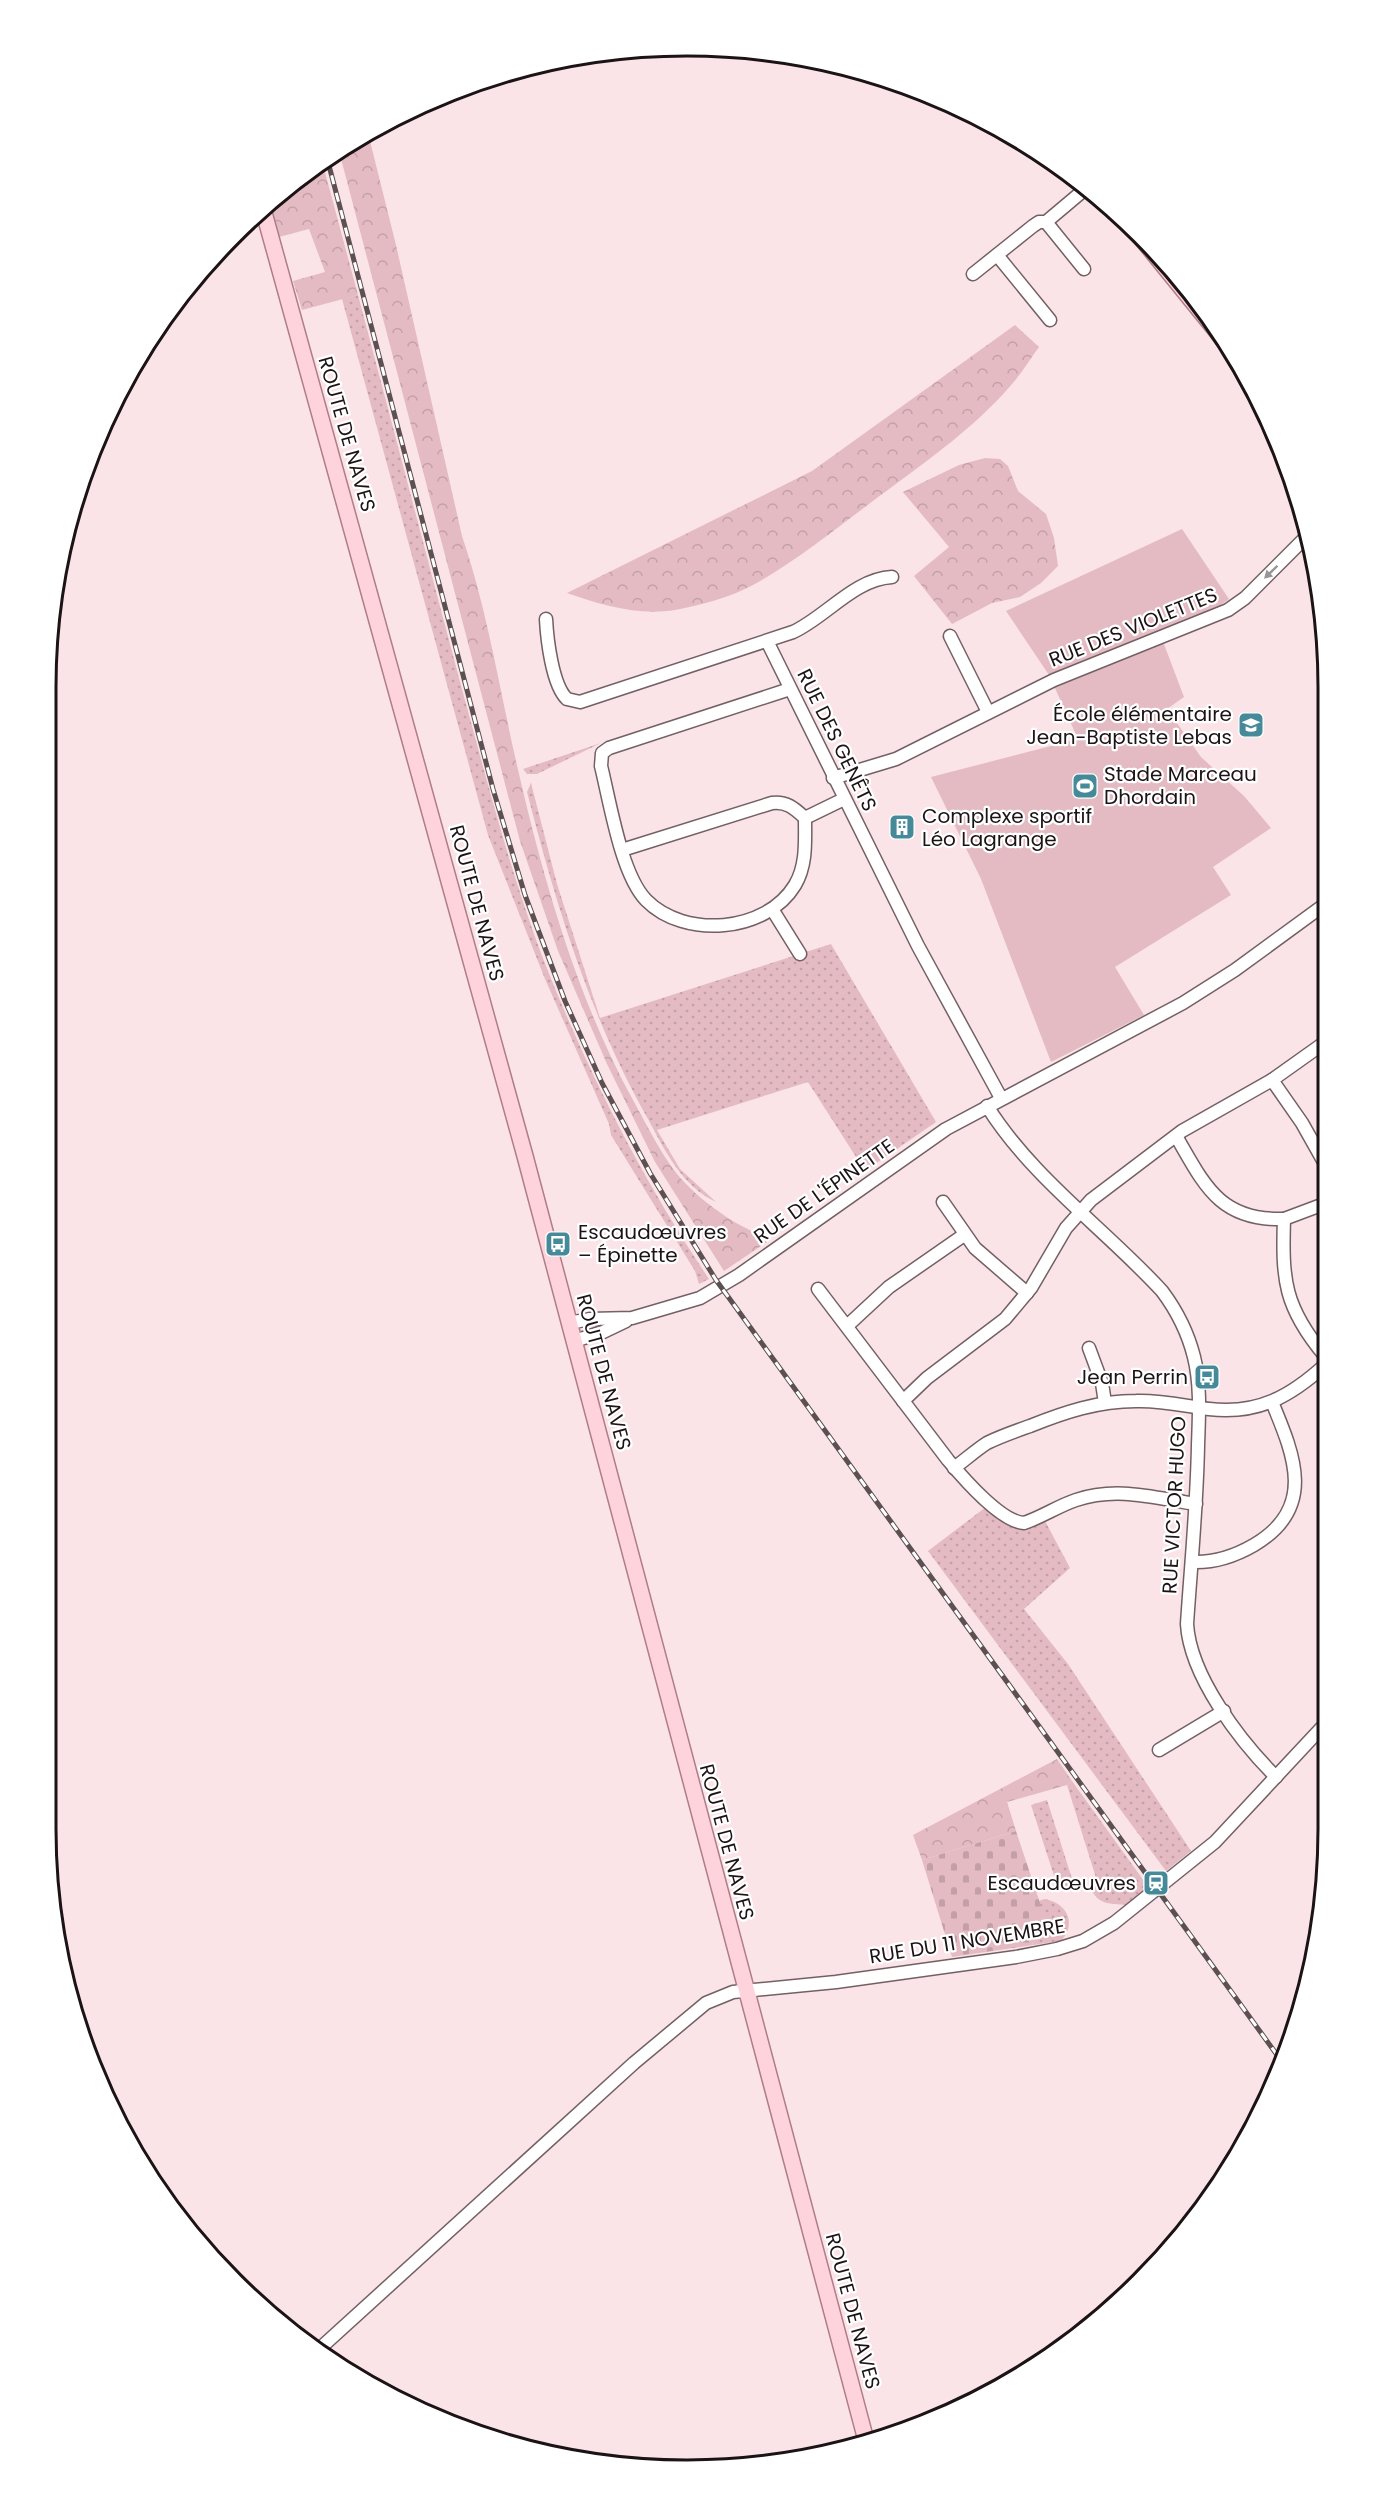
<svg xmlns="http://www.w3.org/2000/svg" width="1373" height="2516" font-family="Poppins,sans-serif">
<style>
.green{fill:url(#green-dots)}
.forest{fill:url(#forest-crowns)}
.cemetery{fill:url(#cemetery-stones)}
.pitch{fill:#e4bbc3}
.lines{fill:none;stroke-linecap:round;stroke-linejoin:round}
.minor-casing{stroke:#736064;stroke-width:15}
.major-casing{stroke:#af7d87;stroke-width:18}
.minor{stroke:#fff;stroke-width:12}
.major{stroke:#ffd3dc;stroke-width:15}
.rail-casing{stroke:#5c5052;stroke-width:5}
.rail{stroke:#fff;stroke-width:3;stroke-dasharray:9;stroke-linecap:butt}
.oneway{fill:#989596}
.labels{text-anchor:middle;stroke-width:4.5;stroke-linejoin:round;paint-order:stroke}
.street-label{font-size:20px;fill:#1b1315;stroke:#fff}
.poi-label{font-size:20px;fill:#1b1315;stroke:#fff;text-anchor:end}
.rim{fill:none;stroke:#1b1315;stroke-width:3}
</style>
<defs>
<pattern id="green-dots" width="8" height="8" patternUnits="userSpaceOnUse" patternTransform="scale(1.5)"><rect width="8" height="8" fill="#e4bbc3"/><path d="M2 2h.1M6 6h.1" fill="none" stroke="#c3a0a7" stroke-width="1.8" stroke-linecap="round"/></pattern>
<pattern id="forest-crowns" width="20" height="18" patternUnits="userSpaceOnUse" patternTransform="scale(1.5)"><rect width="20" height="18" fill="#e4bbc3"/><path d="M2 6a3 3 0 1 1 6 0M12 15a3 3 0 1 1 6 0" fill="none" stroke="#c3a0a7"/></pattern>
<pattern id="cemetery-stones" width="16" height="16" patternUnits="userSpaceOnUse" patternTransform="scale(1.5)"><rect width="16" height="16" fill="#e4bbc3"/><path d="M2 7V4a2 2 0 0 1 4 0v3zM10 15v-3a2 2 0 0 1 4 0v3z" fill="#c3a0a7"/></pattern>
</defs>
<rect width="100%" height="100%" fill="#fae4e8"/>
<g class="green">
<path d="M358,295C392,423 425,550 459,678C485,773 509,869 544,961C588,1073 642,1179 709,1279L699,1284L695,1271L611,1135L609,1124L545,979L488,835L342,299Z"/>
<path d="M601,743L537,774H527L523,769Z"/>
<path d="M531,783L557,884L600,1018L831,944L936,1122L865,1171L808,1082L657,1130L680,1169L716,1202C682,1186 665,1151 648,1119C590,1017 556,905 527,792Z"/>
<path d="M986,1507C1009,1527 1015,1536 1044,1519L1070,1568L1024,1609L1068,1664L1191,1851L1166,1871L928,1551Z"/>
<path d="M1072,1781L1149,1888L1128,1905C1108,1903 1096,1906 1089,1883L1097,1881L1067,1785Z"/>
<path d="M1047,1800L1075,1888H1058L1031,1805Z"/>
<path d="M1044,1899C1066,1902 1078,1923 1061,1941L1033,1945L1027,1924L1044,1918L1039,1901Z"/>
</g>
<g class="forest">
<path d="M368,133L396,245L462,536C486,606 498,680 514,752C540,868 575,995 633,1100C647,1125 659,1151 677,1174C691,1191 710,1206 728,1218C741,1227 756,1231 767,1242L724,1271L655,1162L607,1064L558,951L520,841L339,151Z"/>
<path d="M322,161L358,295L302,310L293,281L325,272L309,229L279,237L270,202L296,178Z"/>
<path d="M1015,325L1039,347C1030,359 1022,373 1012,384C972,431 918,467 869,504C832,532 793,563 753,585C729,598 701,605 675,610C639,616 601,605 567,593L812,471Z"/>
<path d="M985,458L1000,459L1008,466L1018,491L1046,514L1054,538L1058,566L1041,583L1020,597L992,603L952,624L914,576L949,547L903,492L959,465Z"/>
<path d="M1057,1759L1072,1781L1067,1785L1007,1802L1016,1831L922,1860L913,1835Z"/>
</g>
<path class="cemetery" d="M1016,1831L1045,1918L1027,1924L1033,1945L952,1957L922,1860Z"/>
<path class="pitch" d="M1182,529L1229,599L1218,607L1159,631L1184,697L1167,709L1201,757L1244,796L1271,828L1213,867L1231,895L1115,967L1144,1015L1051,1062L981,879L931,777L1078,739L1049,675L1006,611Z"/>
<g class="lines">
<g class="minor-casing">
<g id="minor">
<path d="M1046,222L1084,269"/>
<path d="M997,255L1050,320"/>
<path d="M973,274L1033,226L1039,222H1046L1084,190"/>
<path d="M546,619C547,638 552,685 567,699L580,702L793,632C826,617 854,579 892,577"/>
<path d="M950,636L988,712"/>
<path d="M767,641L918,946L1001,1098"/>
<path d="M790,689L609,748L602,753L601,766C610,802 621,874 646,900C684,939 766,933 795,885C807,865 805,841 805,818"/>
<path d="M833,778L896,759L1054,680L1228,610L1245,598L1307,536"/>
<path d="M805,818L844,799"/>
<path d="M622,850L772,803C787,801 795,809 805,818"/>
<path d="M772,909L800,954"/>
<path d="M1272,1080L1302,1123L1324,1162"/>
<path d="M987,1106C1032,1178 1105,1229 1162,1291C1177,1311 1188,1333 1194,1357C1201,1385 1199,1416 1198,1445C1197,1505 1191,1564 1187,1624C1190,1676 1240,1741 1276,1777"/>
<path d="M1176,1136C1204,1184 1219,1221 1284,1219C1282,1280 1284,1307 1325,1356"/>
<path d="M943,1202L975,1248L1027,1293"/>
<path d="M1284,1219L1324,1204"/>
<path d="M818,1289L948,1460C963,1478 1001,1522 1024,1523C1042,1517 1058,1506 1076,1500C1117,1486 1155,1498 1196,1504"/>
<path d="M569,1323L590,1319L632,1318L700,1298L739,1275L946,1129L1183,1003L1235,970L1324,905"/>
<path d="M847,1326L889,1287L964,1235"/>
<path d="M574,1341L603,1332L626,1321"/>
<path d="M1089,1348L1102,1383L1105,1403"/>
<path d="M903,1401L927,1378L1005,1319L1031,1288L1066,1228L1091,1200L1182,1131L1272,1080L1324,1043"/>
<path d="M954,1468C965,1460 976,1450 987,1443C1001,1436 1016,1431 1030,1426C1065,1412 1098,1401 1136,1401C1161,1400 1185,1406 1209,1409C1258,1415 1291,1396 1325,1365"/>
<path d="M1192,1562C1215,1563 1235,1556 1254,1545C1317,1508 1294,1455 1272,1402"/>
<path d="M1159,1750L1224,1711"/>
<path d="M316,2352L634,2063L706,2003L733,1992L836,1982L1016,1957L1057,1949L1083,1941L1114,1923L1215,1842L1326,1723"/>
</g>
</g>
<g class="major-casing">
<g id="major">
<path d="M263,209L525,1156L867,2444"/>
<path d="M1133,228L1227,344"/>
</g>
</g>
<use href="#minor" class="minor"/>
<use href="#major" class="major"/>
<g class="rail-casing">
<path id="rail" d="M327,158L493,789L525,895L565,1001L602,1083L650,1173L716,1280L1280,2059"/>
</g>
<use href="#rail" class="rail"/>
</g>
<defs><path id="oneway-solid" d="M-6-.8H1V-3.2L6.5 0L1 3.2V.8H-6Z" transform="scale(1.5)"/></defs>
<use class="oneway" href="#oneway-solid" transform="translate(1271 572) rotate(136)"/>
<defs>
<g id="school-square" transform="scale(1.35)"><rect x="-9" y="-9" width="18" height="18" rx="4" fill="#468999" stroke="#fff"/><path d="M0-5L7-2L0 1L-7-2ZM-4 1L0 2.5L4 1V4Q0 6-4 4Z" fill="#fff"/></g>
<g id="stadium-square" transform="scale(1.35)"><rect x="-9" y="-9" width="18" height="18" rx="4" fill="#468999" stroke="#fff"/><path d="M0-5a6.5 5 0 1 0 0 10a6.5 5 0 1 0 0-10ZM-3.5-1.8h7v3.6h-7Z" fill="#fff"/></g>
<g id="building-square" transform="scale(1.35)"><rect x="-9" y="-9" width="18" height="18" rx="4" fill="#468999" stroke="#fff"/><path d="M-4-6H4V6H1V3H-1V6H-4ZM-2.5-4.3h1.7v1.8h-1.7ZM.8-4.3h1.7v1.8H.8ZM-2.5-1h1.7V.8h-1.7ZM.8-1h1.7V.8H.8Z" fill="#fff"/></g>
<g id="bus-square" transform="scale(1.35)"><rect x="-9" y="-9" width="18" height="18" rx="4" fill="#468999" stroke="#fff"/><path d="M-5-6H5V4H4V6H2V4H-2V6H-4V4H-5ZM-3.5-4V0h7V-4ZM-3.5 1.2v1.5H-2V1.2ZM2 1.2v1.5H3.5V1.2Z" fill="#fff"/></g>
<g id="station-square" transform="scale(1.35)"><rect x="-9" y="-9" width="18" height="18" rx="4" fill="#468999" stroke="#fff"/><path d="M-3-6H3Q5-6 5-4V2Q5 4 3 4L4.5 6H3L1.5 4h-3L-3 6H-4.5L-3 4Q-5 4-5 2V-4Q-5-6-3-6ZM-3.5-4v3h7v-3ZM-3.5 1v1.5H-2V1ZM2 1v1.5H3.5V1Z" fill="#fff"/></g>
</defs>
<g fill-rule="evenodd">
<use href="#school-square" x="1251" y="725"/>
<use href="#stadium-square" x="1085" y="786"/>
<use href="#building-square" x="902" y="827"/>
<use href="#bus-square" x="558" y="1244"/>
<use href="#bus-square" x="1207" y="1377"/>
<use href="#station-square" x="1156" y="1883"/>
</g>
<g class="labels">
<g class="street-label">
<text transform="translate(347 434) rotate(74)" y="7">ROUTE DE NAVES</text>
<text transform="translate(1133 627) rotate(-22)" y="7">RUE DES VIOLETTES</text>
<text transform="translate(837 740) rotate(64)" y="7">RUE DES GENÊTS</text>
<text transform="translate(477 903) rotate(75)" y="7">ROUTE DE NAVES</text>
<text transform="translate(824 1191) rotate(-35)" y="7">RUE DE L'ÉPINETTE</text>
<text transform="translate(604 1372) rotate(75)" y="7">ROUTE DE NAVES</text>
<text transform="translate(1174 1505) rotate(-87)" y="7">RUE VICTOR HUGO</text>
<text transform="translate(727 1842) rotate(75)" y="7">ROUTE DE NAVES</text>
<text transform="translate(967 1941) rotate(-9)" y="7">RUE DU 11 NOVEMBRE</text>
<text transform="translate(853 2311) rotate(75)" y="7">ROUTE DE NAVES</text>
</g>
<g class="poi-label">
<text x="1232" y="721">École élémentaire<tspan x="1232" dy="23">Jean-Baptiste Lebas</tspan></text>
<text x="1104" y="781" text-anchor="start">Stade Marceau<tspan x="1104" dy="23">Dhordain</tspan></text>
<text x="922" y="823" text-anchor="start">Complexe sportif<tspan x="922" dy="23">Léo Lagrange</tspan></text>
<text x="578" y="1239" text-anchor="start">Escaudœuvres<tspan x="578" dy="23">– Épinette</tspan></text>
<text x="1188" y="1384">Jean Perrin</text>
<text x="1136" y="1890">Escaudœuvres</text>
</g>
</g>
<path d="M0 0H1373V2516H0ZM687 56H687A631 631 0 0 1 1318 687V1829A631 631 0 0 1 687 2460H687A631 631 0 0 1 56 1829V687A631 631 0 0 1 687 56Z" fill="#fff" fill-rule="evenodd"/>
<path class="rim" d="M687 56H687A631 631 0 0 1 1318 687V1829A631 631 0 0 1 687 2460H687A631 631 0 0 1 56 1829V687A631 631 0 0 1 687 56Z"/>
</svg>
